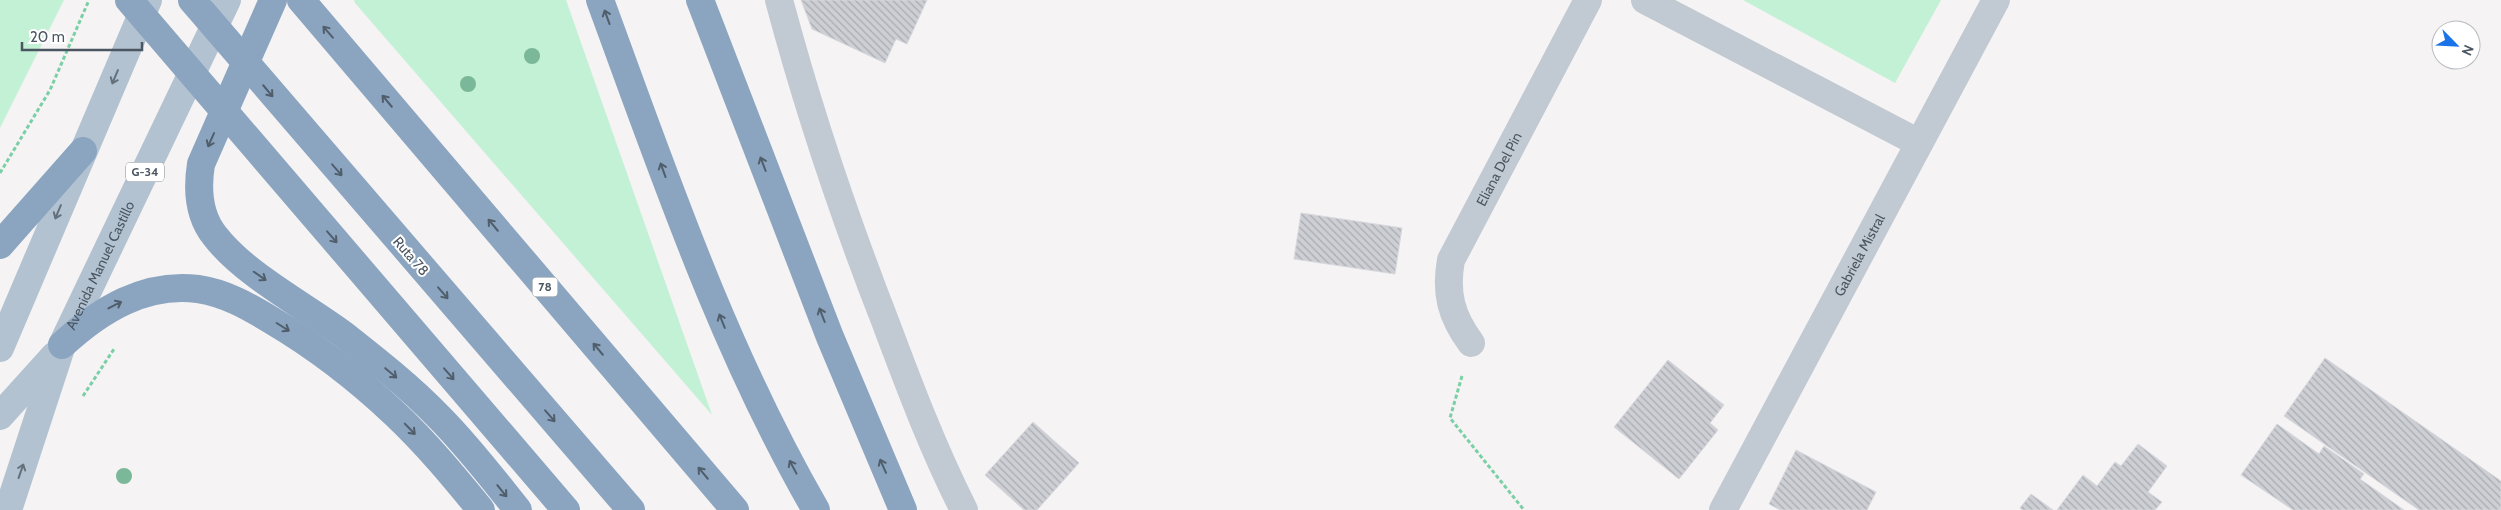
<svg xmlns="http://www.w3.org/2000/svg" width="2501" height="510" font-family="Cabin,sans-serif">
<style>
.green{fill:#c3f1d5}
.building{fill:url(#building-back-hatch);stroke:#d7d9de}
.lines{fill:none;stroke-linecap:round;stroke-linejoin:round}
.path{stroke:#7ad0a6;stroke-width:3;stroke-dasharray:4 2.5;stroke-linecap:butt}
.minor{stroke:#c1cad2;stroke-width:28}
.primary{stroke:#b3c2d1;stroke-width:28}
.motorway{stroke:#8ba5c1;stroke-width:28}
.tree{fill:#7bb799}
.oneway{stroke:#505e6b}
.oneway2{stroke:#64717d}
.labels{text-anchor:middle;stroke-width:4;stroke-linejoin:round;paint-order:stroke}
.shield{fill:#fff;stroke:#808990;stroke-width:1}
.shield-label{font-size:12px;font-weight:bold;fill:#4a5661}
.street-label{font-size:14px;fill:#4a5661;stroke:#fff}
</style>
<defs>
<pattern id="building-back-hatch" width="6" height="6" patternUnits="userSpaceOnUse" patternTransform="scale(1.25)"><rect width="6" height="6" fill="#cdcfd5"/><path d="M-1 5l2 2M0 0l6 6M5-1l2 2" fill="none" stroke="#a8abb0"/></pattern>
</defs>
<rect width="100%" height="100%" fill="#f5f3f3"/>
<g class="green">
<path d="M0,0H64L0,128Z"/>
<path d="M354,0H566L712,415L355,3Z"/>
<path d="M1743,0H1941L1895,83Z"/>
</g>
<g class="building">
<path d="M801,0H927L907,44L896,39L885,63L812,29Z"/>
<path d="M1301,213L1402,228L1395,274L1294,259Z"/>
<path d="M2325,358L2501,481V510H2419L2284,416Z"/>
<path d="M1668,360L1724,405L1710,423L1718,430L1679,479L1614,427Z"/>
<path d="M1033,422L1079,463L1037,510H1024L985,475Z"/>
<path d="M2277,424L2319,454L2324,446L2364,474L2360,479L2404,510H2293L2241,475Z"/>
<path d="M2138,444L2167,466L2148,492L2162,502L2155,510H2057L2083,475L2097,486L2115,462L2121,466Z"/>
<path d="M1796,450L1876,492L1867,510H1780L1769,504Z"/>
<path d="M2031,494L2053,510H2022L2020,508Z"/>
</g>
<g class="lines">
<g class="path">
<path d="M0,173L50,90L89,0"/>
<path d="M1462,376L1450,418L1524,510"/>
<path d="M83,396L114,349"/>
</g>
<g class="minor">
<path d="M779,0C808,109 844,216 885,321C909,385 933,449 964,510"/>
<path d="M1645,0L1919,143"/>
<path id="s1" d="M1471,343C1451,316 1445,293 1451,260L1588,0"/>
<path id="s2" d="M1723,510L1996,0"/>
</g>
<g class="primary">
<path d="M0,348L148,0"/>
<path d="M0,416L54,356"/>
<path id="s3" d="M8,510L62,345L227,0"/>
</g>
<g class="motorway">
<path d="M129,0L566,510"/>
<path d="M192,0L631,510"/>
<path d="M273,0L201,164C197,189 198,215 215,236C244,274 305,306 344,335C377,361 410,387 439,417C468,446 493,479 518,510"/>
<path d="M301,0L735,510"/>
<path d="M600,0C664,174 723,349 816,510"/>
<path d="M700,0L830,337L903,510"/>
<path d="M0,245L83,151"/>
<path d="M62,345C100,310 145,282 198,289C225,293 248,306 271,320C315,346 358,379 395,414C426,443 454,477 481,510"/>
</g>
</g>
<g class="tree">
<circle cx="532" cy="56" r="8"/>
<circle cx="468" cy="84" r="8"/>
<circle cx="124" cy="476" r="8"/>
</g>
<defs><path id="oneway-shaft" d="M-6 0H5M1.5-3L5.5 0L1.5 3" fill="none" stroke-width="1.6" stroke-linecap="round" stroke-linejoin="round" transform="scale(1.25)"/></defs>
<g class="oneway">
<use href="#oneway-shaft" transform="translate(607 17) rotate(-110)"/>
<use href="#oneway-shaft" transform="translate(328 32) rotate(-131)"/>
<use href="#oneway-shaft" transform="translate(268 91) rotate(50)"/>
<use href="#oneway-shaft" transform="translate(387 101) rotate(-130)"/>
<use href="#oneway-shaft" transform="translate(211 140) rotate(114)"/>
<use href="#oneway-shaft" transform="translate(763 164) rotate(-111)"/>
<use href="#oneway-shaft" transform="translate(337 170) rotate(49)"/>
<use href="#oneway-shaft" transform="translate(663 170) rotate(-110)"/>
<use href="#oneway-shaft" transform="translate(493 225) rotate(-130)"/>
<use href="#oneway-shaft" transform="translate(332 237) rotate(49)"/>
<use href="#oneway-shaft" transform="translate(260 276) rotate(35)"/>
<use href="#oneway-shaft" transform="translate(443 293) rotate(49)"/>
<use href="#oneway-shaft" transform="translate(115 305) rotate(-27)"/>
<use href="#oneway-shaft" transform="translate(822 315) rotate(-111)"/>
<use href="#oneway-shaft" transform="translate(722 321) rotate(-112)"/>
<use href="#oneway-shaft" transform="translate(283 327) rotate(32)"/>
<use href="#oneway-shaft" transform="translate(598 349) rotate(-130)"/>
<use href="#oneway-shaft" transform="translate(391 373) rotate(40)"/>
<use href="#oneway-shaft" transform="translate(449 374) rotate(49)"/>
<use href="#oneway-shaft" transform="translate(550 416) rotate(49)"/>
<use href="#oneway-shaft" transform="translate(410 429) rotate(46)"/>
<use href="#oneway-shaft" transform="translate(883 466) rotate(-114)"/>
<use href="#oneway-shaft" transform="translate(793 467) rotate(-118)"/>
<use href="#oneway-shaft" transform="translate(703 473) rotate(-130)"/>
<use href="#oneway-shaft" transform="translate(502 491) rotate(51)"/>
</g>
<g class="oneway2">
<use href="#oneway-shaft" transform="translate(115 77) rotate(113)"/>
<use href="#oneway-shaft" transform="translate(58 212) rotate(113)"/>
<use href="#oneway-shaft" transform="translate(21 471) rotate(-71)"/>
</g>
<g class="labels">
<g class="shield">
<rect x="126" y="162.5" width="38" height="19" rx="4"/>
<rect x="532.5" y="277.5" width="25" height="19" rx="4"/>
</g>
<g class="shield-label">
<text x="145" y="176">G-34</text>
<text x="545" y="291">78</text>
</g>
<g class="street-label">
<text dy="5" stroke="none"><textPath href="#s1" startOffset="191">Eliana Del Pin</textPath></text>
<text dy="5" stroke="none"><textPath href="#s2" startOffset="289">Gabriela Mistral</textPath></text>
<text transform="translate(411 256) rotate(49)" y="5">Ruta 78</text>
<text dy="5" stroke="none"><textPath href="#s3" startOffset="262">Avenida Manuel Castillo</textPath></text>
</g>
</g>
<g transform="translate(2456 45) rotate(114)"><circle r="24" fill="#ffffff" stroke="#b7bbc0"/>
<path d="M0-4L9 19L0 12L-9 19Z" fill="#1a73e8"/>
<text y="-8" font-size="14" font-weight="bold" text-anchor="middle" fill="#4a5661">N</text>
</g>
<path d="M22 42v8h120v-8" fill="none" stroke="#4a5661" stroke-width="2.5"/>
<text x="30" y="42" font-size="15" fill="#4a5661" stroke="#ffffff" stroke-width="4" paint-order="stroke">20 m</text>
</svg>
